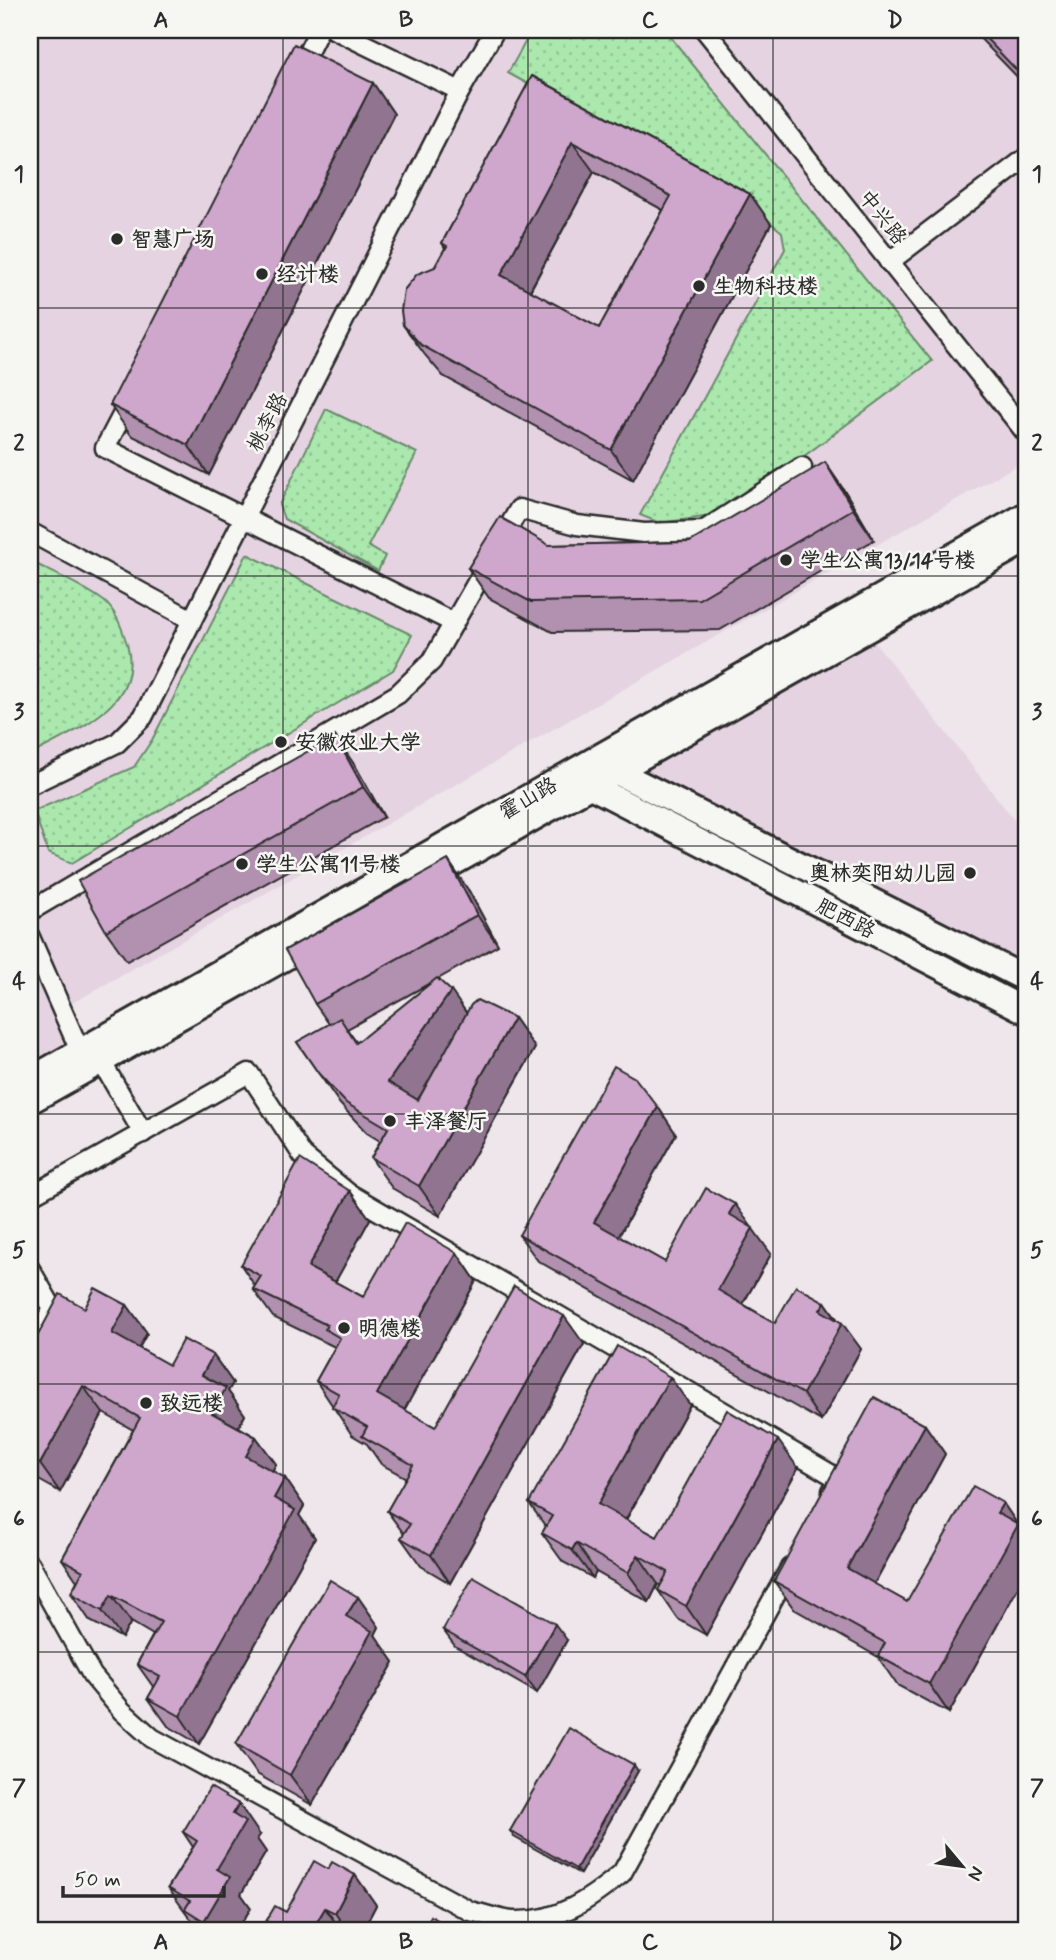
<svg xmlns="http://www.w3.org/2000/svg" width="1056" height="1960" font-family="Mynerve,'LXGW WenKai TC',sans-serif">
<style>
.built{fill:#e5d3e2}
.grass{fill:url(#grass-dots);stroke:#6a8a6c;stroke-width:2}
.lines{fill:none;stroke-linecap:round;stroke-linejoin:round}
.street-casing{stroke:#2b2b2b;stroke-width:23}
.secondary-casing{stroke:#2b2b2b;stroke-width:30}
.street{stroke:#f6f6f2;stroke-width:18}
.secondary{stroke:#f6f6f2;stroke-width:24}
.wall{fill:#b290b0;stroke:#2b2b2b;stroke-width:2;fill-rule:evenodd}
.shaded-wall{fill:#917590;stroke:#2b2b2b;stroke-width:2}
.building{fill:#cfa7cd;stroke:#2b2b2b;stroke-width:2;fill-rule:evenodd}
.grid{fill:none;stroke:#2b2b2b;stroke-width:2;stroke-opacity:0.55}
.poi-dot{fill:#2b2b2b;stroke:#f6f6f2;stroke-width:2.5}
.labels{text-anchor:middle;stroke-width:5;stroke-linejoin:round;paint-order:stroke}
.street-label{font-size:21px;fill:#2b2b2b;stroke:#f6f6f2}
.poi-label{font-size:21px;font-weight:bold;fill:#2b2b2b;stroke:#f6f6f2;text-anchor:start}
.neatline{fill:none;stroke:#2b2b2b;stroke-width:2.5}
.grid-label{font-size:23px;text-anchor:middle;font-weight:bold;fill:#2b2b2b}
</style>
<defs>
<pattern id="grass-dots" width="8" height="8" patternUnits="userSpaceOnUse" patternTransform="scale(1.75)"><rect width="8" height="8" fill="#aae8ae"/><path d="M2 2h.1M6 6h.1" fill="none" stroke="#92c796" stroke-width="1.8" stroke-linecap="round"/></pattern>
</defs>
<rect width="100%" height="100%" fill="#eee6eb"/>
<filter id="ink" filterUnits="userSpaceOnUse"><feTurbulence type="fractalNoise" baseFrequency=".0143" numOctaves="2"/><feDisplacementMap in="SourceGraphic" scale="14" xChannelSelector="R" yChannelSelector="G"/><feConvolveMatrix kernelMatrix="1 2 1 2 8 2 1 2 1" color-interpolation-filters="sRGB"/></filter>
<g filter="url(#ink)">
<g class="built">
<path d="M30,30H1026V460L62,1009L77,1039L30,1065Z"/>
<path d="M866,631L1026,835V979L617,772Z"/>
</g>
<g class="grass">
<path d="M532,30H665L932,361L726,514L660,523L640,515L785,249L782,232L749,205L508,73Z"/>
<path d="M326,409L417,453L368,546L385,556L378,571L284,519L279,505Z"/>
<path d="M247,554L412,635L393,670L72,863L48,853L34,811L134,767L152,740Z"/>
<path d="M30,561C53,573 80,584 101,599C112,606 120,623 124,635C151,703 77,729 30,755Z"/>
</g>
<g class="lines">
<g class="street-casing">
<g id="street">
<path d="M335,30L460,91"/>
<path d="M705,30L1026,433"/>
<path d="M299,70L319,30"/>
<path d="M889,262L1026,158"/>
<path d="M130,400L105,448L454,623"/>
<path d="M30,532L192,620"/>
<path d="M30,785L117,743L143,717L460,91L495,30"/>
<path d="M30,911L398,694L432,661L519,509L577,525L644,533L703,531L802,467"/>
<path d="M30,937L80,1051"/>
<path d="M101,1061L143,1133"/>
<path d="M30,1196L249,1073L303,1156L348,1193L839,1479L832,1491"/>
<path d="M30,1269L53,1309L30,1348"/>
<path d="M30,1564L92,1675L122,1711L152,1738L470,1911C484,1914 499,1920 513,1921C557,1923 591,1899 622,1873L790,1568"/>
</g>
</g>
<g class="secondary-casing">
<g id="secondary">
<path d="M617,772L1026,979"/>
<path d="M591,786L1026,1011"/>
<path d="M421,881L1026,540"/>
<path d="M30,1080L1026,515"/>
<path d="M30,1101L316,940"/>
</g>
</g>
<use href="#street" class="street"/>
<use href="#secondary" class="secondary"/>
</g>
<g class="wall">
<path d="M972,30H1026V86Z"/>
<path d="M532,76L750,194L771,224L633,480L443,376L425,355L403,325L445,248L442,243ZM594,172L663,210L599,328L530,291Z"/>
<path d="M373,83L394,114L209,475L131,435L110,405Z"/>
<path d="M846,493L874,540L720,630L552,632L489,598L468,568L549,545L690,542Z"/>
<path d="M356,767L384,817L127,961L106,931Z"/>
<path d="M469,891L498,945L438,979L467,1013L514,1018L535,1048L440,1216L392,1188L371,1158L380,1141L367,1133L340,1104L297,1042L329,1024L315,1004ZM432,982L357,1043L347,1029Z"/>
<path d="M658,1107L676,1134L619,1236L665,1262L750,1226L771,1254L743,1304L775,1323L825,1302L838,1320L861,1349L821,1421L538,1261L519,1235Z"/>
<path d="M350,1191L370,1219L335,1282L363,1297L457,1253L476,1281L404,1410L435,1427L584,1344L450,1583L421,1566L401,1538L404,1534L387,1511L406,1478L381,1464L367,1444L352,1435L316,1381L335,1347L273,1317L253,1289L255,1286L241,1265Z"/>
<path d="M127,1305L147,1333L139,1348L169,1365L213,1355L233,1383L228,1391L245,1415L239,1427L256,1437L276,1464L272,1471L285,1478L304,1506L299,1515L315,1538L199,1744L168,1726L148,1698L154,1688L137,1664L153,1635L131,1622L122,1638L90,1621L71,1593L77,1581L62,1559L133,1430L103,1413L60,1492L30,1475V1350L85,1308Z"/>
<path d="M690,1405L626,1520L657,1537L798,1468L706,1635L678,1619L658,1590L661,1586L658,1584L649,1602L596,1572L593,1578L563,1562L542,1533L546,1527L529,1503Z"/>
<path d="M925,1425L945,1454L874,1584L907,1602L1003,1503L1026,1537V1573L949,1713L897,1685L878,1657L794,1609L774,1581Z"/>
<path d="M358,1597L379,1627L375,1635L394,1662L312,1805L257,1774L236,1744Z"/>
<path d="M443,1630L567,1640L537,1693L455,1646Z"/>
<path d="M638,1771L580,1874L514,1837L510,1831Z"/>
<path d="M183,1832L260,1835L257,1839L266,1852L241,1894L251,1908L237,1930H200L193,1921L190,1918L168,1888L193,1847Z"/>
<path d="M328,1869L355,1875L376,1905L363,1930H261L286,1912Z"/>
</g>
<g class="shaded-wall">
<path d="M373,83L394,114L209,475L188,445Z"/>
<path d="M572,142L594,172L522,305L501,275Z"/>
<path d="M750,194L771,224L633,480L611,450Z"/>
<path d="M825,462L846,493L874,540L853,509Z"/>
<path d="M335,736L356,767L384,817L363,787Z"/>
<path d="M448,860L469,891L498,945L477,915Z"/>
<path d="M451,991L472,1021L409,1112L388,1082Z"/>
<path d="M514,1018L535,1048L440,1216L419,1186Z"/>
<path d="M658,1107L676,1134L612,1248L594,1222Z"/>
<path d="M350,1191L370,1219L328,1295L308,1267Z"/>
<path d="M735,1204L771,1254L736,1316L718,1290L729,1214Z"/>
<path d="M457,1253L476,1281L397,1423L377,1394Z"/>
<path d="M825,1302L841,1325L842,1323L861,1349L821,1421L803,1394L820,1310Z"/>
<path d="M127,1305L147,1333L132,1361L112,1333Z"/>
<path d="M564,1316L584,1344L450,1583L431,1555Z"/>
<path d="M213,1355L233,1383L228,1391L245,1415L231,1440L212,1413L202,1375Z"/>
<path d="M670,1377L690,1405L618,1533L598,1504Z"/>
<path d="M83,1386L103,1413L60,1492L40,1464Z"/>
<path d="M925,1425L945,1454L867,1597L847,1568Z"/>
<path d="M256,1437L276,1464L265,1484L246,1456Z"/>
<path d="M778,1440L798,1468L706,1635L686,1606Z"/>
<path d="M285,1478L304,1506L299,1515L315,1538L199,1744L180,1716L274,1498Z"/>
<path d="M1003,1503L1026,1537V1573L949,1713L929,1684L997,1513Z"/>
<path d="M576,1543L596,1572L593,1578L572,1550Z"/>
<path d="M638,1555L658,1584L649,1602L628,1573Z"/>
<path d="M111,1595L131,1622L122,1638L102,1611Z"/>
<path d="M358,1597L379,1627L375,1635L394,1662L312,1805L290,1775L346,1616Z"/>
<path d="M555,1624L567,1640L537,1693L525,1677Z"/>
<path d="M634,1765L638,1771L580,1874L576,1869Z"/>
<path d="M239,1804L260,1835L257,1839L266,1852L241,1894L251,1908L237,1930H211L204,1921L217,1869L233,1814Z"/>
<path d="M355,1875L376,1905L363,1930H347L335,1913Z"/>
<path d="M325,1908L341,1930H312Z"/>
</g>
<g class="building">
<path d="M978,30H1026V80Z"/>
<path d="M294,44L373,83L188,445L110,405Z"/>
<path d="M532,76L750,194L611,450L421,345L403,325L401,311L404,290L417,274L435,267L447,246L442,243ZM572,142L671,196L599,328L501,275Z"/>
<path d="M825,462L853,509L699,599L531,602L468,568L500,517L549,545L690,542Z"/>
<path d="M335,736L363,787L106,931L78,881Z"/>
<path d="M448,860L477,915L315,1004L285,950Z"/>
<path d="M437,978L451,991L388,1082L418,1100L471,1005L477,1000L514,1018L419,1186L371,1158L388,1128L346,1103L319,1074L297,1042L340,1018L356,1043Z"/>
<path d="M614,1066L635,1078L658,1107L594,1222L665,1262L706,1188L735,1204L729,1214L753,1228L718,1290L775,1323L796,1286L825,1302L820,1310L842,1323L803,1394L519,1235Z"/>
<path d="M300,1159L350,1191L308,1267L363,1297L405,1223L457,1253L377,1394L435,1427L514,1286L564,1316L431,1555L401,1538L410,1524L387,1511L413,1465L362,1436L367,1427L332,1407L339,1394L316,1381L340,1338L325,1329L327,1325L253,1289L261,1276L241,1265Z"/>
<path d="M95,1288L127,1305L112,1333L169,1365L183,1339L213,1355L202,1375L226,1388L212,1413L256,1437L246,1456L285,1478L274,1498L295,1510L180,1716L148,1698L160,1677L137,1664L161,1622L111,1595L102,1611L71,1593L83,1571L62,1559L140,1418L83,1386L40,1464L30,1458V1350L60,1294L85,1308Z"/>
<path d="M617,1346L670,1377L598,1504L657,1537L727,1410L778,1440L686,1606L658,1590L668,1572L638,1555L628,1573L576,1543L572,1550L542,1533L552,1516L529,1503Z"/>
<path d="M874,1397L925,1425L847,1568L907,1602L973,1486L1003,1503L997,1513L1018,1525L929,1684L878,1656L885,1643L774,1581Z"/>
<path d="M473,1577L555,1624L525,1677L443,1630Z"/>
<path d="M330,1580L358,1597L346,1616L372,1631L290,1775L236,1744Z"/>
<path d="M569,1728L634,1765L576,1869L510,1831Z"/>
<path d="M210,1787L239,1804L233,1814L245,1822L217,1869L230,1877L204,1921L185,1909L190,1901L168,1888L197,1841L183,1832Z"/>
<path d="M314,1861L328,1869L332,1862L355,1875L335,1913L325,1908L312,1930H261L275,1906L286,1912Z"/>
<path d="M431,1916L455,1930H408L413,1921L425,1927Z"/>
</g>
</g>
<path class="grid" d="M283,30V1930M528,30V1930M773,30V1930M30,308H1026M30,576H1026M30,846H1026M30,1114H1026M30,1384H1026M30,1652H1026"/>
<g class="poi-dot">
<circle cx="117" cy="239" r="7"/>
<circle cx="262" cy="274" r="7"/>
<circle cx="699" cy="286" r="7"/>
<circle cx="786" cy="560" r="7"/>
<circle cx="281" cy="742" r="7"/>
<circle cx="242" cy="864" r="7"/>
<circle cx="970" cy="873" r="7"/>
<circle cx="390" cy="1121" r="7"/>
<circle cx="344" cy="1328" r="7"/>
<circle cx="146" cy="1403" r="7"/>
</g>
<g class="labels">
<g class="street-label">
<text transform="translate(883 217) rotate(52)" y="7">中兴路</text>
<text transform="translate(267 422) rotate(-63)" y="7">桃李路</text>
<text transform="translate(528 798) rotate(-30)" y="7">霍山路</text>
<text transform="translate(846 918) rotate(27)" y="7">肥西路</text>
</g>
<g class="poi-label">
<text x="131" y="246">智慧广场</text>
<text x="276" y="281">经计楼</text>
<text x="713" y="293">生物科技楼</text>
<text x="800" y="567">学生公寓13/14号楼</text>
<text x="295" y="749">安徽农业大学</text>
<text x="256" y="871">学生公寓11号楼</text>
<text x="956" y="880" text-anchor="end">奥林奕阳幼儿园</text>
<text x="404" y="1128">丰泽餐厅</text>
<text x="358" y="1335">明德楼</text>
<text x="160" y="1410">致远楼</text>
</g>
</g>
<rect width="1056" height="1960" fill="none" stroke="#f6f6f2" stroke-width="77"/>
<g transform="translate(962 1866) rotate(119)" stroke="#f6f6f2" stroke-width="5" paint-order="stroke">
<path d="M0-5L12 26L0 18L-12 26Z" fill="#2b2b2b"/>
<text y="-10" font-size="19" font-weight="bold" text-anchor="middle" fill="#2b2b2b">N</text>
</g>
<path d="M63 1886v10h161v-10" fill="none" stroke="#2b2b2b" stroke-width="3.5"/>
<text x="74" y="1886" font-size="21" fill="#2b2b2b" stroke="#f6f6f2" stroke-width="5" paint-order="stroke">50 m</text>
<rect x="38" y="38" width="980" height="1884" class="neatline"/>
<g class="grid-label">
<text x="161" y="27">A</text>
<text x="406" y="27">B</text>
<text x="650" y="27">C</text>
<text x="895" y="27">D</text>
<text x="19" y="181">1</text>
<text x="1037" y="181">1</text>
<text x="19" y="450">2</text>
<text x="1037" y="450">2</text>
<text x="19" y="719">3</text>
<text x="1037" y="719">3</text>
<text x="19" y="988">4</text>
<text x="1037" y="988">4</text>
<text x="19" y="1257">5</text>
<text x="1037" y="1257">5</text>
<text x="19" y="1526">6</text>
<text x="1037" y="1526">6</text>
<text x="19" y="1795">7</text>
<text x="1037" y="1795">7</text>
<text x="161" y="1949">A</text>
<text x="406" y="1949">B</text>
<text x="650" y="1949">C</text>
<text x="895" y="1949">D</text>
</g>
</svg>
